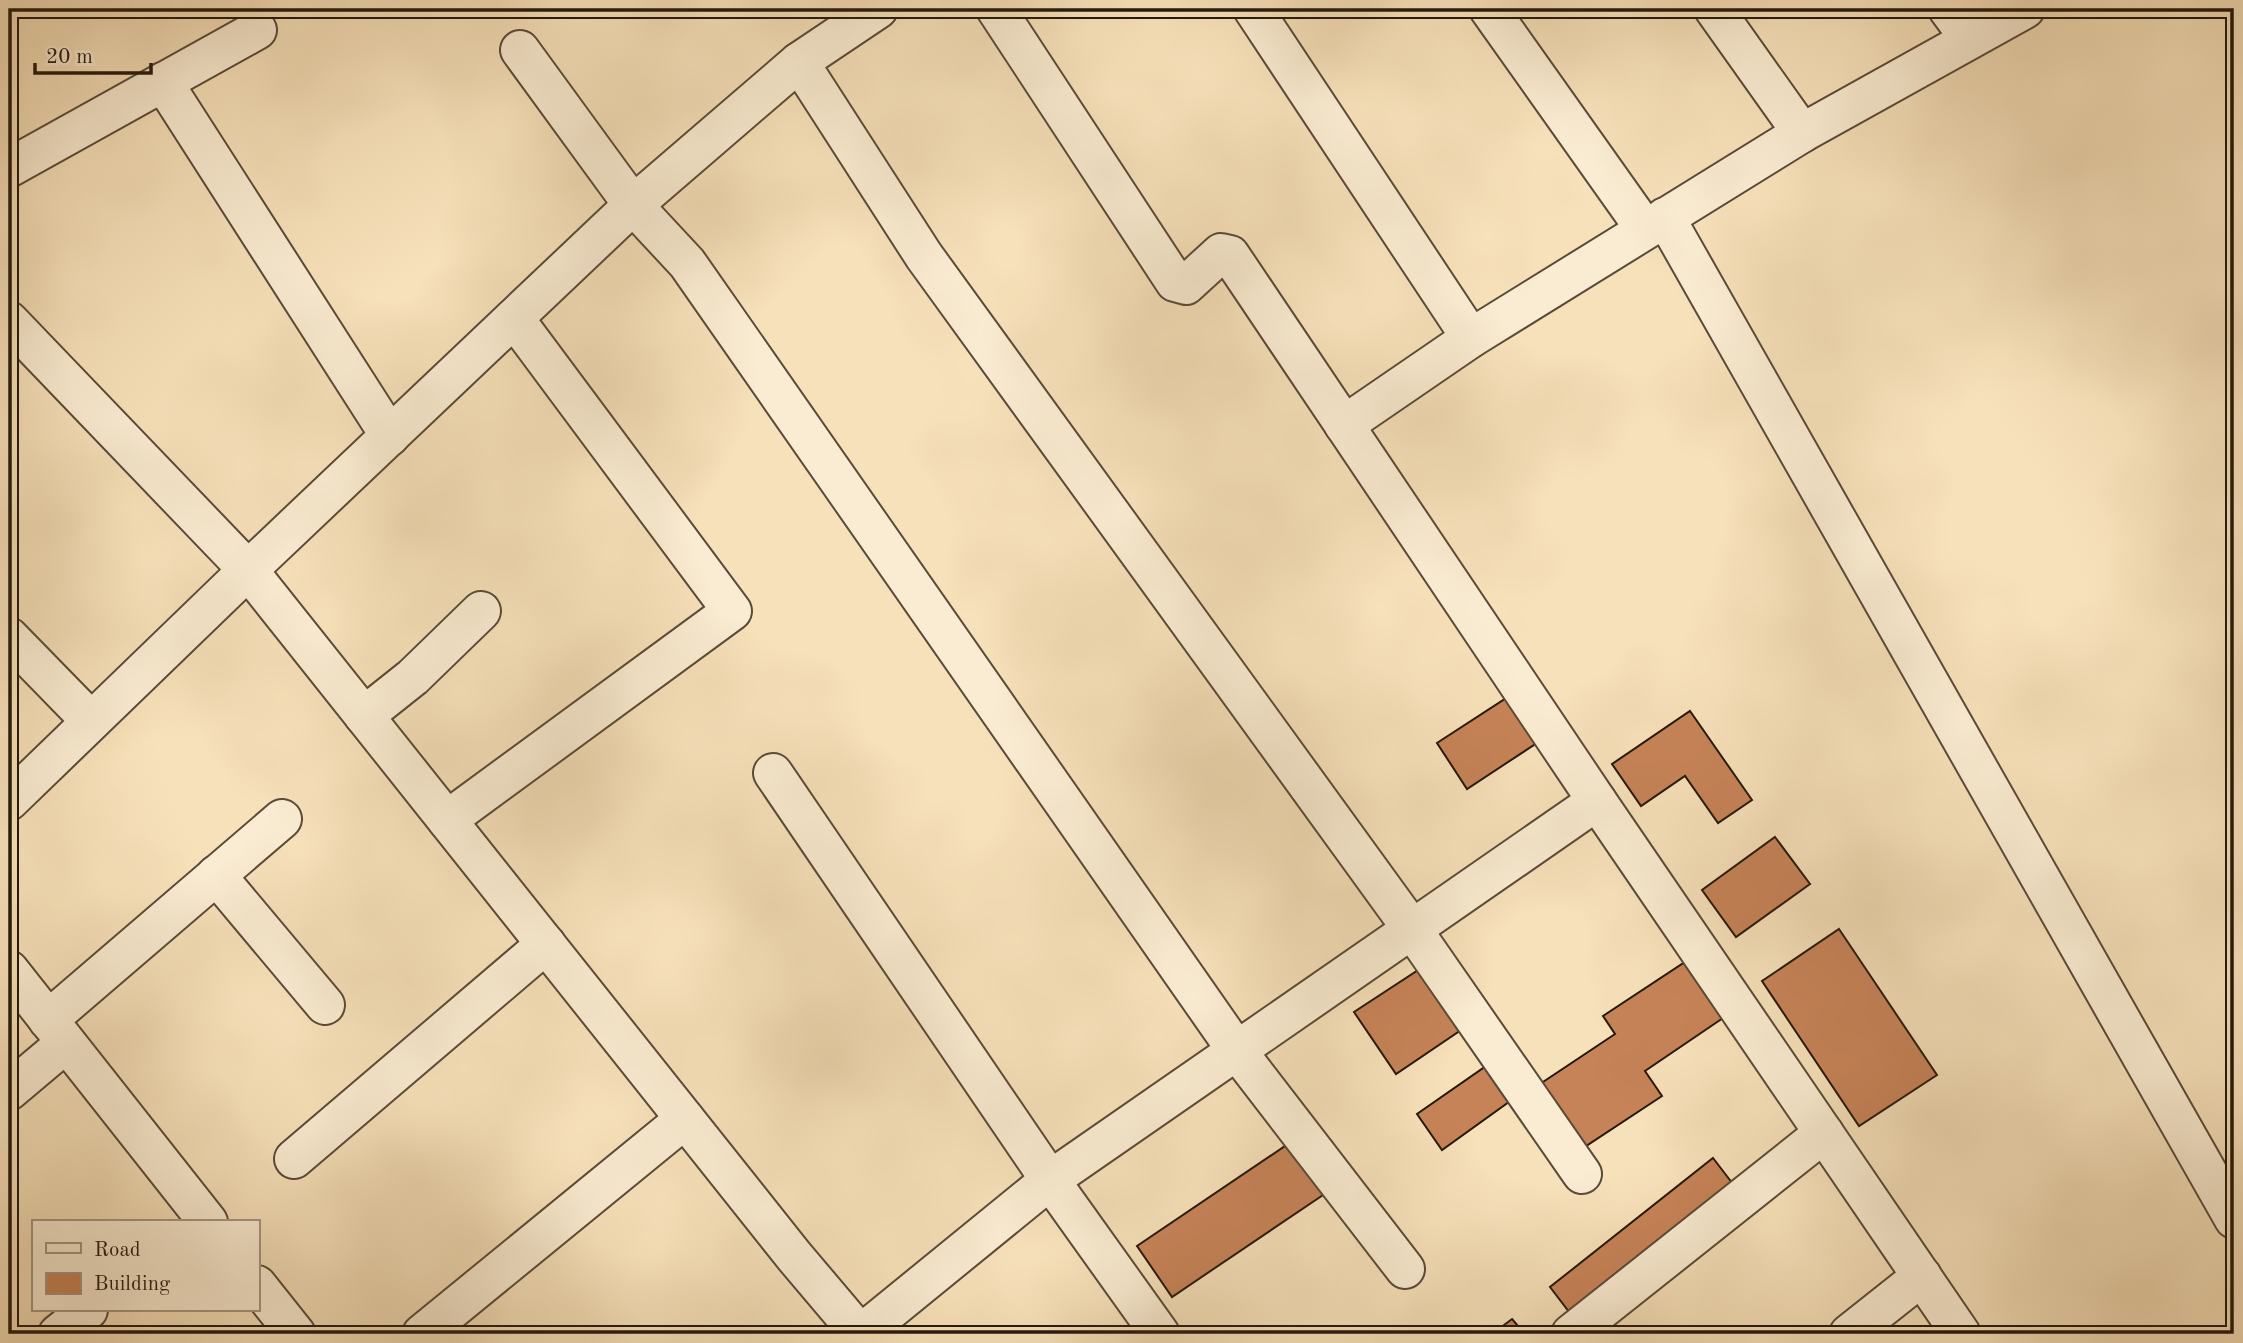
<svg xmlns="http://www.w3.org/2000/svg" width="2243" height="1343" font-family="'Old Standard TT',serif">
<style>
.building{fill:#c78358;stroke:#25180d;stroke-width:2}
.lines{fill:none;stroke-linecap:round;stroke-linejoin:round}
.street-casing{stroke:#5a4a38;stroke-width:42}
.street{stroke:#faecd2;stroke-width:38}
</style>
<rect width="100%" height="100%" fill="#f7e1ba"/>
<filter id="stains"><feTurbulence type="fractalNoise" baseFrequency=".00286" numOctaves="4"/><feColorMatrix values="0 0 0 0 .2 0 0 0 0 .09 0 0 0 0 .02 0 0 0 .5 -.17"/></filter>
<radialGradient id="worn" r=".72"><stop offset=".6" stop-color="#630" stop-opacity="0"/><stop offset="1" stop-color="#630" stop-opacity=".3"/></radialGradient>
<g class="building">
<path d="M1511,695L1540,741L1467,789L1437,743Z"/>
<path d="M1690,711L1752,800L1718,823L1685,776L1641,806L1612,764Z"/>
<path d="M1775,837L1810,884L1736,937L1702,890Z"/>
<path d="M1839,929L1937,1075L1859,1126L1762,981Z"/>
<path d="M1685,962L1723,1018L1645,1071L1662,1096L1583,1148L1540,1084L1615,1034L1603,1016Z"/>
<path d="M1426,965L1467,1026L1396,1074L1354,1012Z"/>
<path d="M1489,1064L1513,1099L1442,1150L1417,1114Z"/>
<path d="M1291,1142L1326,1193L1172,1297L1137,1246Z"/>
<path d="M1713,1158L1736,1188L1573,1317L1550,1287Z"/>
<path d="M1512,1319L1525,1334H1492Z"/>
</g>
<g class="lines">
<g class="street-casing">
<g id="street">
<path d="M878,9L799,62L924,256L1412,929L1582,1174"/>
<path d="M996,9L1175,282L1186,285L1221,253L1230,255L1597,801L1961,1334"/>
<path d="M1253,9L1471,338"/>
<path d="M1489,9L1645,229"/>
<path d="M1714,9L1802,133"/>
<path d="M1948,9L1970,39"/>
<path d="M520,50L633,205L687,263L1237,1051L1405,1269"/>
<path d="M163,82L390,436"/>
<path d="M9,168L257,30"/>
<path d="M1665,217L2234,1219"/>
<path d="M9,321L248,570L794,1256L860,1334"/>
<path d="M1344,425L1471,338L1802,133L2025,9"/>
<path d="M9,637L91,721"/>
<path d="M364,716L413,677L481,611"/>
<path d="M773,773L1050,1180L1160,1334"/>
<path d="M9,801L248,570L633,205L799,62"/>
<path d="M447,820L732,611L514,318"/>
<path d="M216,875L325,1005"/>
<path d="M9,970L208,1222"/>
<path d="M48,1020L282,819"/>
<path d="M9,1091L66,1043"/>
<path d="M294,1159L546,944"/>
<path d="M257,1285L296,1334"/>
<path d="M58,1334L88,1310"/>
<path d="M422,1334L685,1119"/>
<path d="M861,1334L1050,1180L1597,801"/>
<path d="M1571,1334L1824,1133"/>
<path d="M1849,1334L1922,1276"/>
</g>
</g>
<use href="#street" class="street"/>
</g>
<rect width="2243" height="1343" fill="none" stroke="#f7e1ba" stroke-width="35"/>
<rect x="10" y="10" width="2222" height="1322" fill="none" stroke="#25180d" stroke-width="3.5"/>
<rect x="18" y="18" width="2208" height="1308" fill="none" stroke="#25180d" stroke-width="2"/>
<rect x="32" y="1220" width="228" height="91" fill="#faecd2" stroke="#a59783" stroke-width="2"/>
<rect x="46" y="1243" width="35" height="10" fill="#faecd2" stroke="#a59783" stroke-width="2"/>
<text x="94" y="1256" font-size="21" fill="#25180d">Road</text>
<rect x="46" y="1273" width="35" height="21" fill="#c78358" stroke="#a59783" stroke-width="2"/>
<text x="94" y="1290" font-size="21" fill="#25180d">Building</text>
<path d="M35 63v10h116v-10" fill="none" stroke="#25180d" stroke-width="3.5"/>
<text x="46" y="63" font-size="21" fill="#25180d" stroke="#faecd2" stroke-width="5" paint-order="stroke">20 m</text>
<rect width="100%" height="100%" filter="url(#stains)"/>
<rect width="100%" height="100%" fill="url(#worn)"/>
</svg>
